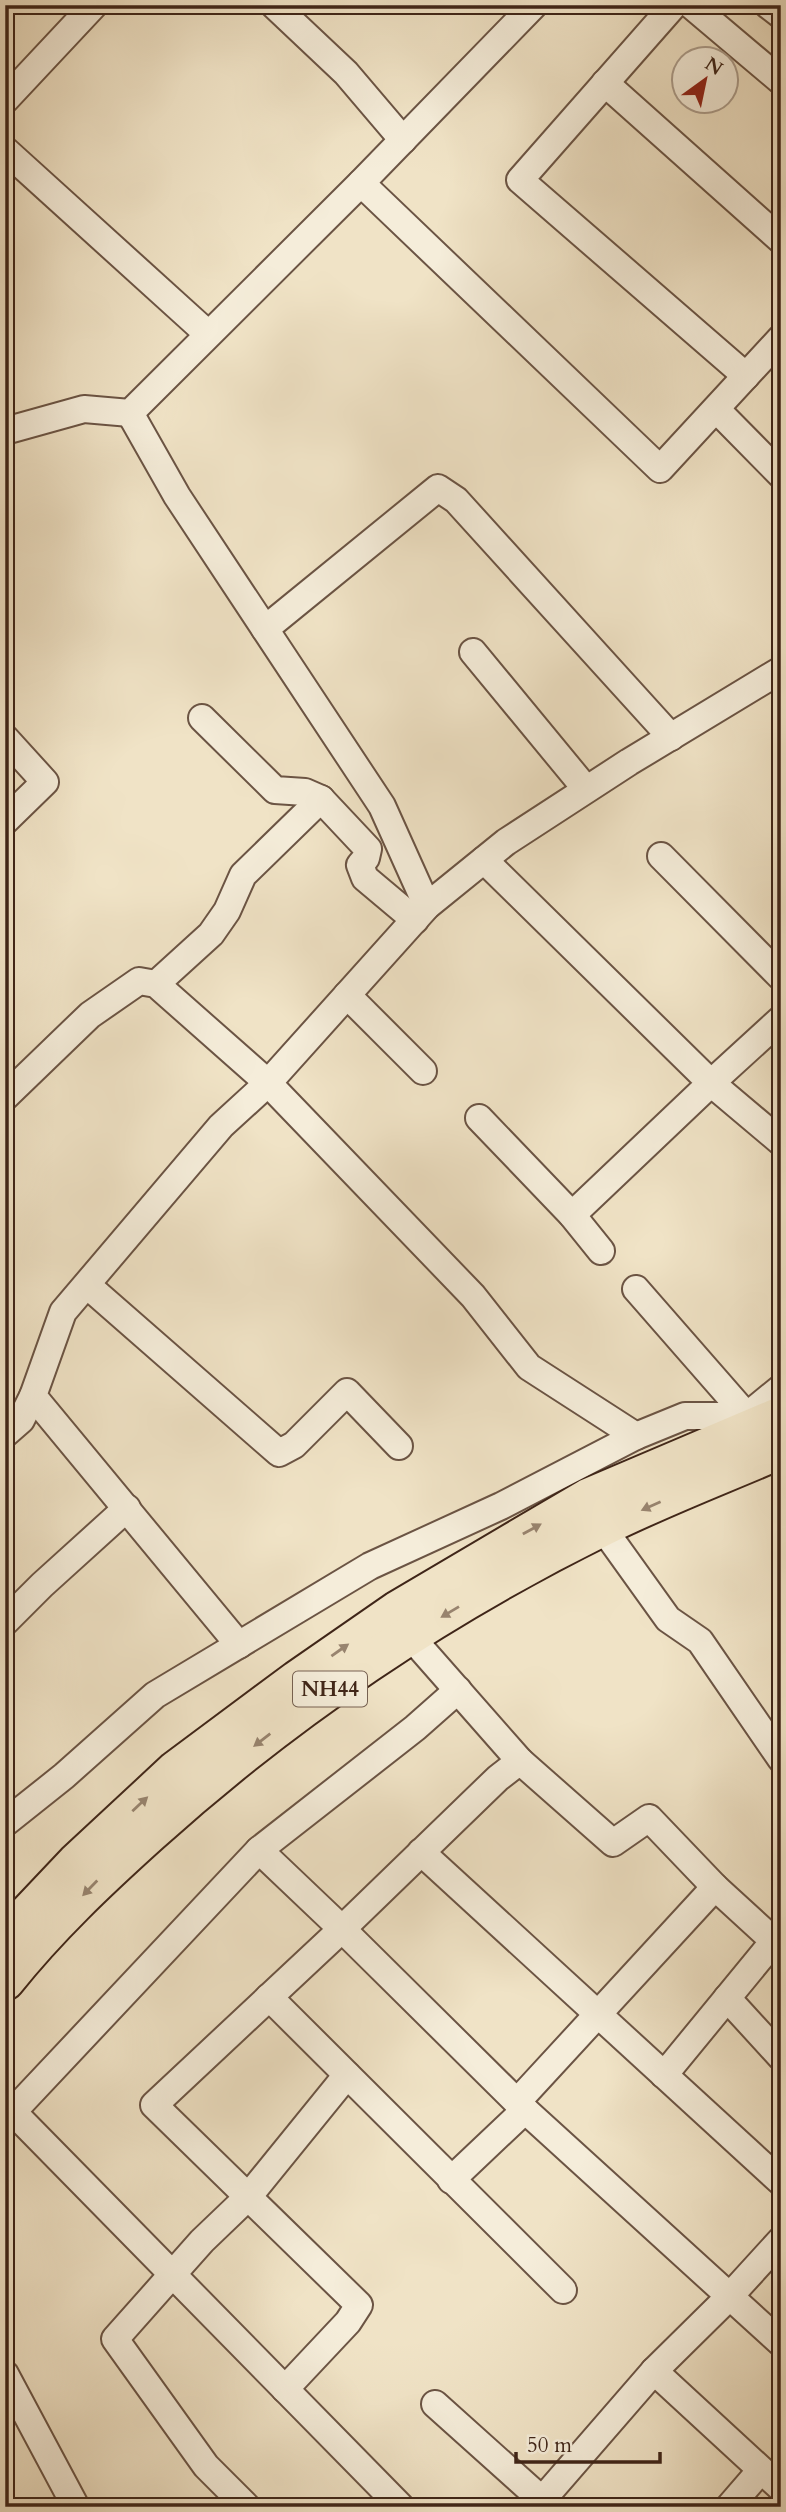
<svg xmlns="http://www.w3.org/2000/svg" width="786" height="2512" font-family="Cardo,serif">
<style>
.lines{fill:none;stroke-linecap:round;stroke-linejoin:round}
.minor-casing{stroke:#6b5444;stroke-width:30}
.highway-casing{stroke:#3f2518;stroke-width:42}
.minor{stroke:#f5edda;stroke-width:26}
.highway{stroke:#f0e3c6;stroke-width:38}
.oneway{fill:#98846f}
.labels{text-anchor:middle;stroke-width:5;stroke-linejoin:round;paint-order:stroke}
.shield{fill:#f5edda;stroke:#766152;stroke-width:2}
.shield-label{font-size:21px;font-weight:bold;fill:#3f2518}
</style>
<rect width="100%" height="100%" fill="#f0e3c6"/>
<filter id="stains"><feTurbulence type="fractalNoise" baseFrequency=".00286" numOctaves="4"/><feColorMatrix values="0 0 0 0 .2 0 0 0 0 .09 0 0 0 0 .02 0 0 0 .5 -.17"/></filter>
<radialGradient id="worn" r=".72"><stop offset=".6" stop-color="#630" stop-opacity="0"/><stop offset="1" stop-color="#630" stop-opacity=".3"/></radialGradient>
<g class="lines">
<g class="minor-casing">
<g id="minor">
<path d="M274,5L346,73L403,140"/>
<path d="M674,5L520,180L746,376"/>
<path d="M691,5L781,81"/>
<path d="M768,5L781,15"/>
<path d="M605,83L781,240"/>
<path d="M5,100L94,5"/>
<path d="M5,150L208,334"/>
<path d="M361,183L660,469L781,338"/>
<path d="M716,409L781,475"/>
<path d="M130,413L177,496L382,806L427,906"/>
<path d="M5,431L84,409L130,413L361,183L534,5"/>
<path d="M265,629L438,488L456,500L671,737"/>
<path d="M473,652L586,789"/>
<path d="M202,718L275,790L305,792L321,799"/>
<path d="M5,738L45,782L5,821"/>
<path d="M661,856L781,977"/>
<path d="M484,860L711,1083L572,1215"/>
<path d="M156,984L211,934L227,911L243,875L321,799L368,849L366,858L360,865L365,878L415,920"/>
<path d="M347,995L423,1071"/>
<path d="M781,1019L711,1083L781,1142"/>
<path d="M5,1097L90,1015L139,981L156,984L268,1083L473,1296L529,1367L636,1436"/>
<path d="M479,1118L572,1215L601,1251"/>
<path d="M87,1285L279,1453L294,1445L347,1392L399,1446"/>
<path d="M636,1289L747,1416"/>
<path d="M737,1424L781,1388"/>
<path d="M5,1434L21,1420L33,1396"/>
<path d="M602,1527L668,1619L700,1641L781,1759"/>
<path d="M5,1622L42,1585L127,1508"/>
<path d="M410,1636L520,1761"/>
<path d="M239,1645L33,1396L63,1312L221,1126L268,1083L427,906L506,842L629,762L781,670"/>
<path d="M5,1823L64,1776L155,1695L370,1566L501,1506L636,1436L685,1416H747"/>
<path d="M259,1850L342,1929L525,2110L781,2343"/>
<path d="M421,1852L781,2182"/>
<path d="M269,1997L563,2290"/>
<path d="M727,1998L781,2057"/>
<path d="M664,2075L774,1941L715,1887"/>
<path d="M13,2112L401,2507"/>
<path d="M5,2120L259,1850L415,1728L458,1690"/>
<path d="M451,2180L525,2110"/>
<path d="M654,2371L781,2488"/>
<path d="M5,2374L76,2507"/>
<path d="M285,2389L348,2322L359,2305L154,2105L342,1929L498,1778L520,1761L613,1843L649,1818L715,1887L517,2102"/>
<path d="M435,2404L542,2500"/>
<path d="M247,2507L206,2466L115,2339L202,2241L248,2197L347,2075"/>
<path d="M536,2507L654,2371L729,2297L781,2240"/>
<path d="M729,2507L761,2470"/>
</g>
</g>
<g class="highway-casing">
<g id="highway">
<path d="M5,1938L76,1863L176,1770L297,1680L398,1610L588,1498L781,1416"/>
<path d="M5,1981C48,1927 98,1880 149,1834C284,1712 438,1608 602,1527C660,1498 721,1475 781,1449"/>
</g>
</g>
<use href="#minor" class="minor"/>
<use href="#highway" class="highway"/>
</g>
<defs><path id="oneway-solid" d="M-6-.8H1V-3.2L6.5 0L1 3.2V.8H-6Z" transform="scale(1.75)"/></defs>
<g class="oneway">
<use href="#oneway-solid" transform="translate(651 1506) rotate(156)"/>
<use href="#oneway-solid" transform="translate(532 1529) rotate(-29)"/>
<use href="#oneway-solid" transform="translate(450 1612) rotate(149)"/>
<use href="#oneway-solid" transform="translate(340 1650) rotate(-35)"/>
<use href="#oneway-solid" transform="translate(262 1740) rotate(142)"/>
<use href="#oneway-solid" transform="translate(140 1804) rotate(-43)"/>
<use href="#oneway-solid" transform="translate(90 1888) rotate(134)"/>
</g>
<g class="labels">
<rect class="shield" x="293" y="1671.5" width="74" height="35" rx="5"/>
<g class="shield-label">
<text x="330" y="1696">NH44</text>
</g>
</g>
<rect width="786" height="2512" fill="none" stroke="#f0e3c6" stroke-width="28"/>
<rect x="7" y="7" width="772" height="2498" fill="none" stroke="#3f2518" stroke-width="3.5"/>
<rect x="14" y="14" width="758" height="2484" fill="none" stroke="#3f2518" stroke-width="2"/>
<g transform="translate(705 80) rotate(33)"><circle r="33" fill="#f5edda" stroke="#ac9d8c" stroke-width="2"/>
<path d="M0-5L12 26L0 18L-12 26Z" fill="#8f2418"/>
<text y="-10" font-size="19" font-weight="bold" text-anchor="middle" fill="#3f2518">N</text>
</g>
<path d="M516 2452v10h144v-10" fill="none" stroke="#3f2518" stroke-width="3.5"/>
<text x="527" y="2452" font-size="21" fill="#3f2518" stroke="#f5edda" stroke-width="5" paint-order="stroke">50 m</text>
<rect width="100%" height="100%" filter="url(#stains)"/>
<rect width="100%" height="100%" fill="url(#worn)"/>
</svg>
